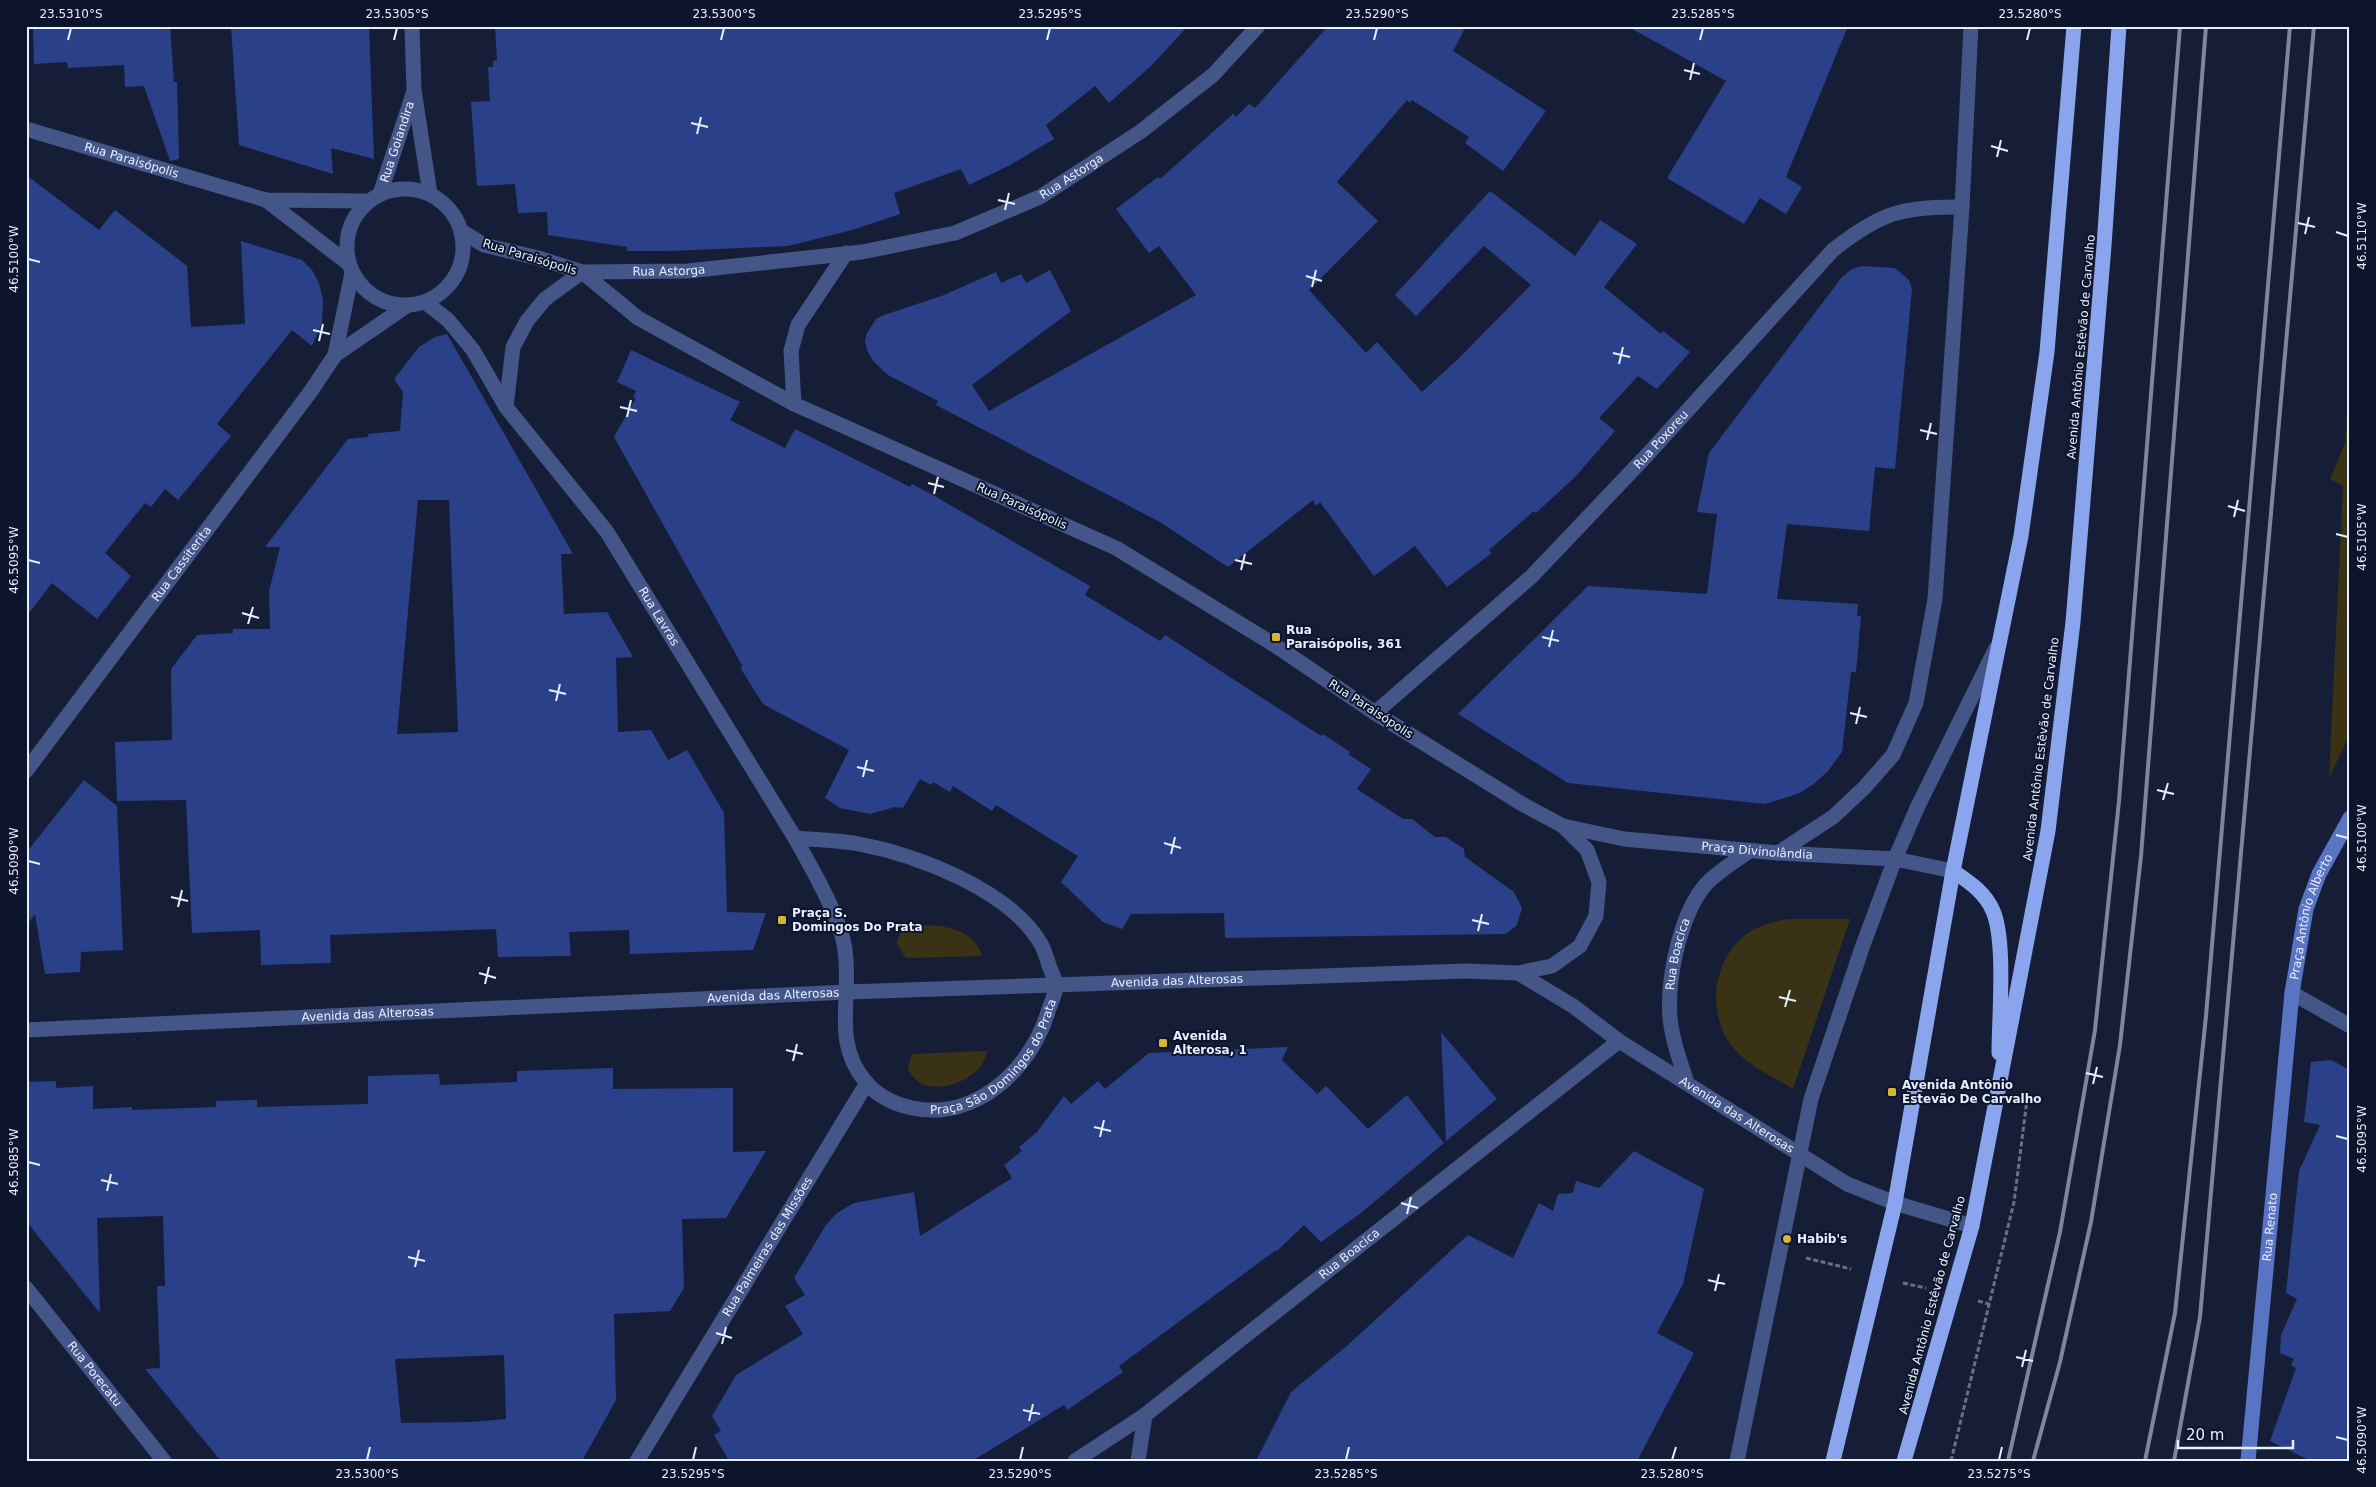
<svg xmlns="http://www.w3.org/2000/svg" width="2376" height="1487" font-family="'DejaVu Sans',sans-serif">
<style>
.green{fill:#3a3215}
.building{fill:#2a4089;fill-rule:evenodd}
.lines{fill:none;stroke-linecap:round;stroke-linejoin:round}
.path{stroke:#687085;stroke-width:3;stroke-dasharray:5 2.5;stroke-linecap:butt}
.street{stroke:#445687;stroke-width:15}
.secondary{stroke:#5974c3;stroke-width:15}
.highway{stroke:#8aa5ee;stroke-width:15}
.rail{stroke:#7f869b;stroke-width:4}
.ticks{fill:none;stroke:#e7eeff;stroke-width:2}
.poi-dot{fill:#d8b434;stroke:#0d152c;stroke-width:2}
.labels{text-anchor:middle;stroke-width:4;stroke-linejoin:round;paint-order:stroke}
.street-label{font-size:12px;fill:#e7eeff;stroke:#0d152c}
.poi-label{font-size:12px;font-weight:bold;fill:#e7eeff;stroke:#0d152c;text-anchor:start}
.neatline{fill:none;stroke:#e7eeff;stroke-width:2}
.ticks-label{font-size:12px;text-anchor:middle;fill:#e7eeff}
</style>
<rect width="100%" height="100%" fill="#161e37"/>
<g class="green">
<path d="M2350,357V734L2329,778L2343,486L2330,479L2345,443Z"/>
<path d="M1788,919H1850L1793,1089C1772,1076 1746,1065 1731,1045C1706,1011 1713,958 1748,933C1760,925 1774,922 1788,919Z"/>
<path d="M922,925C945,925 975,930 982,956L906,958L897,944C899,928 908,927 922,925Z"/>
<path d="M987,1051C985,1081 921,1105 908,1068L912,1054Z"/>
</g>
<g class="building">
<path d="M33,26H170L174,82H177L179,159L170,161L144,86L125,87L124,65L68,68L67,62L34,64Z"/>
<path d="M231,26H369L374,159L331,148L333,174L239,145Z"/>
<path d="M495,26H1188L1150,67L1109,103L1095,86L1046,125L1054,139L1010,165L969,185L961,169L894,193L900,214L852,230L788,246L670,251H627V247L548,235L547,212L518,213L515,184L477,186L471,102L490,101L488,67H493V61L497,60Z"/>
<path d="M1328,26H1466L1453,51L1546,111L1503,171L1465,143L1469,137L1412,100L1410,103L1407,100L1337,182L1378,221L1309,290L1366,353L1377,342L1422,392L1459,358L1531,285L1484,246L1416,316L1395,295L1490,191L1575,256L1600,220L1637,244L1604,287L1661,334L1663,331L1690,352L1657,389L1638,376L1599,418L1615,431L1576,476L1536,513L1534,511L1489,550L1492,553L1447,587L1415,546L1374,576L1320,502L1316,506L1313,500L1228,567L1160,522L936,405L938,401L888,375L873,361L867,350L865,341L867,333L876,319L884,315L944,295L996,272L1001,283L1021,274L1026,283L1050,270L1071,311L972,385L989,411L1196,295L1159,246L1149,253L1116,209L1158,177L1160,179L1233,114L1236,117L1249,104L1255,108Z"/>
<path d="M1627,26H1848L1786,177L1802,187L1786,214L1760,198L1744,224L1667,178L1726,81Z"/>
<path d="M26,175L99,230L115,210L187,266L191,327L245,324L241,241L302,260L312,270L319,283L323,300L322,323L312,346L292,330L217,424L231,436L178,500L165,489L151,507L145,503L105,553L131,576L97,619L52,583L26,617Z"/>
<path d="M1862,266L1895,268L1909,280L1912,289L1895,469L1875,467L1869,531L1787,524L1777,599L1858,604L1857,616H1861L1856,672H1851L1842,752L1828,771L1815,783L1800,793L1765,804L1568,783L1458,714L1588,586L1707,594L1717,514L1697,512L1709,453L1842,277L1852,269Z"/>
<path d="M447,334L573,554H561L564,614L607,612L633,657L616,658L618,732L651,730L668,760L687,750L724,813L727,912L766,913L753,950L630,954L629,930L569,932L571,956L498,957L496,929L330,935L331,963L261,965L260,930L192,933L186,800L117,801L115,742L172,740L171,669L197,635L233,633V629H270L269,591L280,547H265L348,439L368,437V434L400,431L403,392L394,379L419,347L435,337ZM418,500H449L458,732L397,734Z"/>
<path d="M631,350L740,402L730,420L785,448L795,429L910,487L912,484L931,494L1090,586L1085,595L1160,641L1165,635L1321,736L1323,734L1350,752L1348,754L1371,769L1357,789L1403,819H1412L1435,837H1446L1464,849L1465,857L1514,892L1522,908L1517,925L1506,934L1225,938L1224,913L1131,914L1122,929L1103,922L1061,882L1078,856L996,805L992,811L953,786L950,792L933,782L931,785L920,779L903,808L895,807L870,814L840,808L825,798L849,750L763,704L741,669L742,665L614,437L636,398L633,397L636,391L617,382Z"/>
<path d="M84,780L117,806L123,950L81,952L80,972L45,974L35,914L26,926V853Z"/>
<path d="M1441,1032L1497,1099L1446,1141Z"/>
<path d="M1288,1047L1282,1060L1317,1094L1326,1086L1368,1129L1407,1095L1444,1143L1361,1213L1321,1242L1304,1225L1277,1251L1276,1250L1119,1366L1123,1372L1067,1410L1064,1405L972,1461H729L714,1435L721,1431L712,1416L736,1375L803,1334L785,1306L805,1295L794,1278L826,1225L837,1213L854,1203L914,1192L920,1236L1012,1178L1004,1165L1022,1151L1019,1147L1037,1132L1064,1096L1071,1104L1098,1081L1105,1089L1149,1053Z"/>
<path d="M2331,1060L2348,1069L2350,1066V1461H2311L2270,1441L2296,1368L2291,1365L2294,1359L2280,1353L2281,1335L2297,1299L2286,1293L2299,1171L2320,1125L2304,1122L2311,1062Z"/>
<path d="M613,1068V1089L733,1088V1152L766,1151L726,1218L682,1219L684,1288L670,1311L614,1314L616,1400L582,1461H221L145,1369L160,1368L157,1286H165L163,1216L97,1218L100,1313L26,1221V1082L56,1081V1088L93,1086V1109L132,1107V1110L216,1107V1101L257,1100V1107L368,1104V1076L439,1074L440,1085L517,1082V1071ZM504,1355L506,1419L472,1422L401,1423L395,1359Z"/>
<path d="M1634,1151L1704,1189L1683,1284L1657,1333L1694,1353L1637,1461H1256L1291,1392L1349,1344L1468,1235L1513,1258L1539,1203L1553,1211L1558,1194L1573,1193L1576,1181L1599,1188Z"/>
</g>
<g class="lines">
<g class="path">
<path d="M1806,1258L1851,1269"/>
<path d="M1903,1283L1926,1288"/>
<path d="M1978,1301L1989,1304"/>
<path d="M1951,1461L2014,1202L2028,1092"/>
</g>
<g class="street">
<path d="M412,26L414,90L430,194"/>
<path id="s1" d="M26,129L266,200L368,201"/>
<circle cx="405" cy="247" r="58"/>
<path id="s2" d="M380,194L413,94"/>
<path d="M266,200L349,264"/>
<path id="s3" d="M425,302L448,320L473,350L506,407L607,532L795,838C811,867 841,918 845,950C852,998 832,1042 865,1081C877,1096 894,1104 912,1108C976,1121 1030,1070 1048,1012C1050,1004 1057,992 1056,984C1055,979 1052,973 1050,968C1047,960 1045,951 1041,944C1010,890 917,855 859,844C838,840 816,840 795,838"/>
<path d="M335,355L408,305"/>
<path d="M794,404L791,351L798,325L846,253"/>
<path id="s4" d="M506,407L513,347L527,321L545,299L582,272L688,271L862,252L955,233L1040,197L1140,132L1213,75L1258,26"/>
<path id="s5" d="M1375,713L1532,576L1648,454L1833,250C1880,213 1902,206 1962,207"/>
<path id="s6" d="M26,771L311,391L335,355L352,273"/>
<path id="s7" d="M1563,826L1624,839L1778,853L1895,859L1953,871"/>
<path d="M1778,853L1833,817L1864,788L1893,755L1916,703L1935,599L1962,207L1971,26"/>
<path id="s8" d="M1518,973L1573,1006L1619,1041L1847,1184L1895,1203L1972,1226"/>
<path d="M2292,993L2350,1026"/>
<path id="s9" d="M26,1030L848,992L1466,971L1518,973L1552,966L1580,946L1596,916L1599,882L1587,850L1563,826L1524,805L1375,713L1273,644L1116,548L794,404L638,318L582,272L538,258L484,245L461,231"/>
<path id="s10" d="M1687,1083C1682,1066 1675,1049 1672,1031C1663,992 1679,913 1707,883C1719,871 1736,861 1749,851"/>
<path id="s11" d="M26,1288L164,1461"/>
<path id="s12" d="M637,1461L867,1083"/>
<path id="s13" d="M1075,1461L1145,1415L1619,1041"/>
<path d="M1138,1461L1145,1415"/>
<path d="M1737,1461L1811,1099L1863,945L1895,859L1917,808L1996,648"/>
</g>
<path class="secondary" id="s14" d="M2248,1461L2292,993L2306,909L2319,874L2350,818"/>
<g class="highway">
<path d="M1953,871C1969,882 1985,892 1993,911C2006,941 1999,1018 1999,1053"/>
<path d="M1833,1461L1895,1203L1953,871L2021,536L2047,352L2074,26"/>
<path d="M1904,1461L1972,1226L2048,831L2073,622L2104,246L2119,26"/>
</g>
<g class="rail">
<path d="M2008,1461L2060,1232L2095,1030L2119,801L2180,26"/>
<path d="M2033,1461L2060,1362L2091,1222L2120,1045L2141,856L2206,26"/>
<path d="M2145,1461L2175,1313L2206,1016L2290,26"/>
<path d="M2174,1461L2200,1317L2314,26"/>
</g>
</g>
<path class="ticks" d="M68,40L71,28M394,40L397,28M721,40L724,28M1047,40L1050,28M1374,40L1377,28M1700,40L1703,28M2027,40L2030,28M1684,70L1700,74M1690,80L1694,63M691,123L708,127M697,134L701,117M1991,146L2008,151M1997,157L2001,140M998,200L1015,204M1005,210L1009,193M2298,223L2315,227M2336,232L2348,236M2305,234L2309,217M28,259L40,262M1306,276L1322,281M1312,287L1316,270M313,330L330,334M319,341L323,324M1613,353L1630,357M1619,364L1623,347M620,407L637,411M627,417L631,400M1920,430L1937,434M1927,440L1931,423M928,483L944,487M934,494L938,477M2228,506L2245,511M2234,517L2238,500M2336,534L2348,537M28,560L40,563M1235,560L1252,564M1241,570L1245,554M242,613L259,618M248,624L253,607M1542,637L1559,641M1549,647L1553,630M549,690L566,694M556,701L560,684M1850,713L1867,717M1856,724L1860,707M857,767L874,771M863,777L867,760M2157,790L2174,794M2163,800L2168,783M2336,835L2348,838M1164,843L1181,848M1171,854L1175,837M28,861L40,864M171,897L188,901M178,907L182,890M1472,920L1489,924M1478,931L1482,914M479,973L496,978M485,984L489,967M1779,997L1796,1001M1785,1007L1790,990M786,1050L803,1054M793,1061L797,1044M2086,1073L2103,1077M2093,1084L2097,1067M1094,1127L1111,1131M2336,1136L2348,1139M1100,1137L1104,1120M28,1162L40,1165M101,1180L118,1184M107,1191L111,1174M1401,1203L1418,1208M1407,1214L1411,1197M408,1257L425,1261M415,1267L419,1250M1708,1280L1725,1284M1715,1291L1719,1274M716,1333L732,1338M722,1344L726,1327M2016,1357L2033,1361M2022,1367L2026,1350M1023,1410L1040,1414M1029,1421L1033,1404M2336,1437L2348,1440M367,1460L370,1447M693,1460L696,1447M1020,1460L1023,1447M1346,1460L1349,1447M1672,1460L1676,1447M1999,1460L2002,1447"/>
<g class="poi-dot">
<rect x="1271" y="632" width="10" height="10" rx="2.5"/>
<rect x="777" y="915" width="10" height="10" rx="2.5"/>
<rect x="1158" y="1038" width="10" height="10" rx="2.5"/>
<rect x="1887" y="1087" width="10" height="10" rx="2.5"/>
<circle cx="1787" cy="1239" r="5"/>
</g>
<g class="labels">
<g class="street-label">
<text dy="4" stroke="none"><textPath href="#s2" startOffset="55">Rua Goiandira</textPath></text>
<text dy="4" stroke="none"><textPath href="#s1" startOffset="110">Rua Paraisópolis</textPath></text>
<text dy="4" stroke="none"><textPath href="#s4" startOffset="670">Rua Astorga</textPath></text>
<text transform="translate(530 257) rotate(17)" y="4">Rua Paraisópolis</text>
<text dy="4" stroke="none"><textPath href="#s4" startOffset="251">Rua Astorga</textPath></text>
<text transform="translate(2081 347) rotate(-85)" y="4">Avenida Antônio Estêvão de Carvalho</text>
<text dy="4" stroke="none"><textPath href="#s5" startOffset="396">Rua Poxoreu</textPath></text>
<text transform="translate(1022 506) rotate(24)" y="4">Rua Paraisópolis</text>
<text dy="4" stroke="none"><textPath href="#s6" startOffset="259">Rua Cassiterita</textPath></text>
<text dy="4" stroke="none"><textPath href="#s3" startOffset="394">Rua Lavras</textPath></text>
<text transform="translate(1371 709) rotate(33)" y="4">Rua Paraisópolis</text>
<text transform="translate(2041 749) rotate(-83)" y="4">Avenida Antônio Estêvão de Carvalho</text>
<text dy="4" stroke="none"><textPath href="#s7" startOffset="196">Praça Divinolândia</textPath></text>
<text dy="4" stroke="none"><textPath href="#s14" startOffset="549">Praça Antônio Alberto</textPath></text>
<text dy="4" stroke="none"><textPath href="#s10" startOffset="132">Rua Boacica</textPath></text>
<text dy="4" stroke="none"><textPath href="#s9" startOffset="1152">Avenida das Alterosas</textPath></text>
<text dy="4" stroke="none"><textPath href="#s9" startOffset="748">Avenida das Alterosas</textPath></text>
<text dy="4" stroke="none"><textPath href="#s9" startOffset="342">Avenida das Alterosas</textPath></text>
<text dy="4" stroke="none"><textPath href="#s3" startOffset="1075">Praça São Domingos do Prata</textPath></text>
<text dy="4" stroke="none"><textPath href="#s8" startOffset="261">Avenida das Alterosas</textPath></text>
<text dy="4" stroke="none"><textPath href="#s14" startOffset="235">Rua Renato</textPath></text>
<text dy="4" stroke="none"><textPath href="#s12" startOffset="251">Rua Palmeiras das Missões</textPath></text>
<text dy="4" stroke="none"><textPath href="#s13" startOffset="344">Rua Boacica</textPath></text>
<text transform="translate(1932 1305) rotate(-75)" y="4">Avenida Antônio Estêvão de Carvalho</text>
<text dy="4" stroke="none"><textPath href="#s11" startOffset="110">Rua Porecatu</textPath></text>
</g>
<g class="poi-label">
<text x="1286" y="634">Rua<tspan x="1286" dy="14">Paraisópolis, 361</tspan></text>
<text x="792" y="917">Praça S.<tspan x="792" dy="14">Domingos Do Prata</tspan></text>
<text x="1173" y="1040">Avenida<tspan x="1173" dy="14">Alterosa, 1</tspan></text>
<text x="1902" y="1089">Avenida Antônio<tspan x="1902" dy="14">Estevão De Carvalho</tspan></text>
<text x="1797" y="1243">Habib's</text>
</g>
</g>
<rect width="2376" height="1487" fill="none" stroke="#0d152c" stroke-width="55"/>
<path d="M2178 1440v8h115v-8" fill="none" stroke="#e7eeff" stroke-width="2.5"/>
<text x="2186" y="1440" font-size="15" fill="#e7eeff" stroke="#0d152c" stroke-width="4" paint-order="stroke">20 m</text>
<rect x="28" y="28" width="2320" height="1432" class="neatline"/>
<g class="ticks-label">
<text x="71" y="18">23.5310°S</text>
<text x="397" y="18">23.5305°S</text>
<text x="724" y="18">23.5300°S</text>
<text x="1050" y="18">23.5295°S</text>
<text x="1377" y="18">23.5290°S</text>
<text x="1703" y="18">23.5285°S</text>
<text x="2030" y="18">23.5280°S</text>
<text transform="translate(2362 236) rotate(-90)" y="4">46.5110°W</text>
<text transform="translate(14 259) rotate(-90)" y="4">46.5100°W</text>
<text transform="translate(2362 537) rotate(-90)" y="4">46.5105°W</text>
<text transform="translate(14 560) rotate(-90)" y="4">46.5095°W</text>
<text transform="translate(2362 838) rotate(-90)" y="4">46.5100°W</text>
<text transform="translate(14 861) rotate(-90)" y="4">46.5090°W</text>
<text transform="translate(2362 1139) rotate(-90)" y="4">46.5095°W</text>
<text transform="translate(14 1162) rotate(-90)" y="4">46.5085°W</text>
<text transform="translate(2362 1440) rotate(-90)" y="4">46.5090°W</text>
<text x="367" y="1478">23.5300°S</text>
<text x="693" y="1478">23.5295°S</text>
<text x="1020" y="1478">23.5290°S</text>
<text x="1346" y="1478">23.5285°S</text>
<text x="1672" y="1478">23.5280°S</text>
<text x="1999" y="1478">23.5275°S</text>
</g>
</svg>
